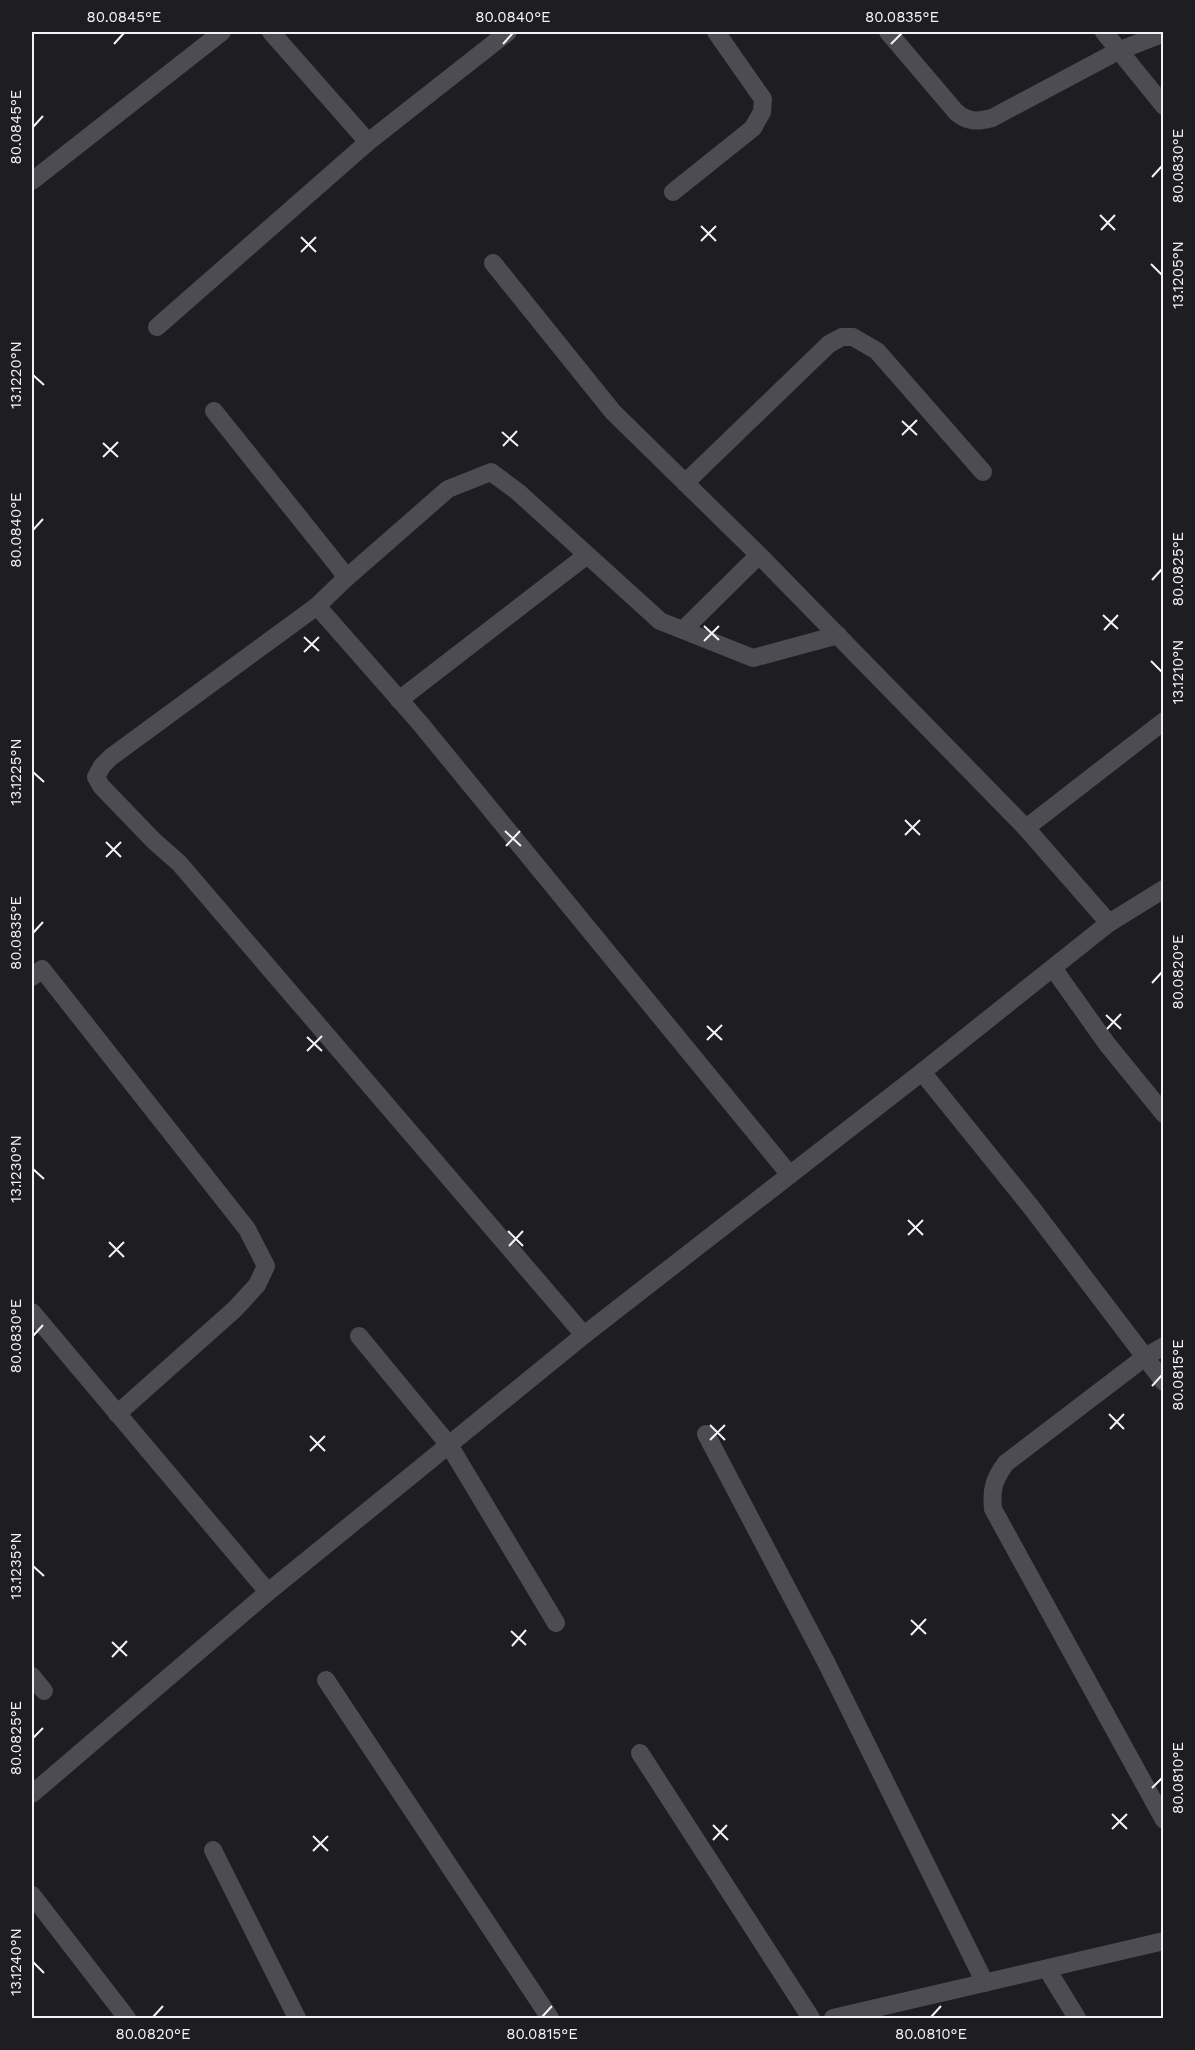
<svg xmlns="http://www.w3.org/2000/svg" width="1195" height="2050" font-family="'Work Sans',sans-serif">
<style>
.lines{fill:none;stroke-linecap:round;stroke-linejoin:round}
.minor{stroke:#4d4c52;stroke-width:18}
.ticks{fill:none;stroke:#f3f3f6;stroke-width:2}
.neatline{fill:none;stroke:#f3f3f6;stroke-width:2}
.ticks-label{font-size:15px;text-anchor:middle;fill:#f3f3f6}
</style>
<rect width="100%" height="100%" fill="#1e1d22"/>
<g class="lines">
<g class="minor">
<path d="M271,32L368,142"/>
<path d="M888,32L956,112C967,122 978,122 992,118L1118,51L1164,33"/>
<path d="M1104,32L1164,106"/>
<path d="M32,181L222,32"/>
<path d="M673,192L753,128L762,112L763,99L716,32"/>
<path d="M493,263L613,412L759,555L1026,828L1164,721"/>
<path d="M157,327L368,142L508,32"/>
<path d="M214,411L338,566L343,573L344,580L317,606L111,757L102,766L96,777L101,786L154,841L179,863L584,1335"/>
<path d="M685,483L829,344L842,337H853L877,351L983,472"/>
<path d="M344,580L448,489L491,472L518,492L660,621L753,658L838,635"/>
<path d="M317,606L419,722L790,1175"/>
<path d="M683,630L759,555"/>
<path d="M399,700L587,555"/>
<path d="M1109,923L1164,889"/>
<path d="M1053,968L1107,1044L1164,1114"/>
<path d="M32,977L42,969L247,1229L266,1266L257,1285L235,1309L117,1414"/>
<path d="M922,1072L1109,923L1026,828"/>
<path d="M32,1312L268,1592"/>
<path d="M359,1336L449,1445L556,1623"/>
<path d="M1164,1346L1145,1357L1006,1463C994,1479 991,1489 993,1509L1164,1820"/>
<path d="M706,1434L826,1662L985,1983"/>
<path d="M32,1676L44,1691"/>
<path d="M326,1680L550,2018"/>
<path d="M640,1753L811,2018"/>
<path d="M32,1794L268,1592L584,1335L922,1072L1031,1207L1164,1382"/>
<path d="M213,1850L297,2018"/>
<path d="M32,1895L127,2018"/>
<path d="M1047,1969L1077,2018"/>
<path d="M833,2018L1164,1941"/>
</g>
</g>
<path class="ticks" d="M114,44L124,33M503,44L513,33M891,44L902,33M33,127L43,116M1152,177L1162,166M1100,215L1115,230M701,226L716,241M1101,230L1115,215M301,237L316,252M701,241L716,226M301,252L316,237M1151,264L1162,275M33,375L44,385M902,421L917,435M502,432L518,446M902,435L917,420M103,443L118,457M503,446L517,431M103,457L118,442M33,530L43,519M1152,580L1162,569M1103,615L1118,629M704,626L719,640M1104,630L1118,615M304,637L319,651M704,641L719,626M304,652L319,637M1151,661L1162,672M33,772L44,782M905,820L920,835M505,831L521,846M905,835L920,820M106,842L121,857M506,846L520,831M106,857L121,842M33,933L43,922M1152,983L1162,972M1106,1015L1121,1029M707,1026L722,1040M1107,1029L1121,1014M307,1037L322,1051M707,1040L722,1025M307,1051L322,1036M33,1169L44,1179M908,1220L923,1235M508,1231L523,1246M908,1235L923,1220M109,1242L124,1257M509,1246L523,1231M109,1257L124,1242M33,1336L43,1325M1152,1386L1162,1375M1109,1414L1124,1429M710,1425L725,1440M1110,1429L1124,1414M310,1436L325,1451M710,1440L725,1425M310,1451L325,1436M33,1566L44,1576M911,1620L926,1634M511,1631L526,1645M911,1635L926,1619M112,1642L127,1656M512,1646L526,1630M112,1657L127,1641M33,1738L43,1728M1152,1788L1162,1778M1112,1814L1127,1829M713,1825L728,1840M1112,1829L1127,1814M313,1836L328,1851M713,1840L727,1825M313,1851L328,1836M33,1962L44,1973M153,2017L163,2006M542,2017L552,2006M931,2017L941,2006"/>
<rect width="1195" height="2050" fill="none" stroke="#1e1d22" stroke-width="66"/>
<rect x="33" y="33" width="1129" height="1984" class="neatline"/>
<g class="ticks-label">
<text x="124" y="22">80.0845°E</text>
<text x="513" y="22">80.0840°E</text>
<text x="902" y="22">80.0835°E</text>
<text transform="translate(16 127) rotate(-90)" y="5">80.0845°E</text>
<text transform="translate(1178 166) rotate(-90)" y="5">80.0830°E</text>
<text transform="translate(1178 275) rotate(-90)" y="5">13.1205°N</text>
<text transform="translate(16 375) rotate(-90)" y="5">13.1220°N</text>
<text transform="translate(16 530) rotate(-90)" y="5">80.0840°E</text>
<text transform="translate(1178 569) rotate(-90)" y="5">80.0825°E</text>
<text transform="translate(1178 672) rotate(-90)" y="5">13.1210°N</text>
<text transform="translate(16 772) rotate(-90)" y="5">13.1225°N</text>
<text transform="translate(16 933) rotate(-90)" y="5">80.0835°E</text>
<text transform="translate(1178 972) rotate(-90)" y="5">80.0820°E</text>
<text transform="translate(16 1169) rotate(-90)" y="5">13.1230°N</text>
<text transform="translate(16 1336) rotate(-90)" y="5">80.0830°E</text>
<text transform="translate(1178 1375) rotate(-90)" y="5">80.0815°E</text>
<text transform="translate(16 1566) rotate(-90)" y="5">13.1235°N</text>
<text transform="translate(16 1738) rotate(-90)" y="5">80.0825°E</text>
<text transform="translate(1178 1778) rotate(-90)" y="5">80.0810°E</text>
<text transform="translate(16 1962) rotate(-90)" y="5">13.1240°N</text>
<text x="153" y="2039">80.0820°E</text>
<text x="542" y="2039">80.0815°E</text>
<text x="931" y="2039">80.0810°E</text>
</g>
</svg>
